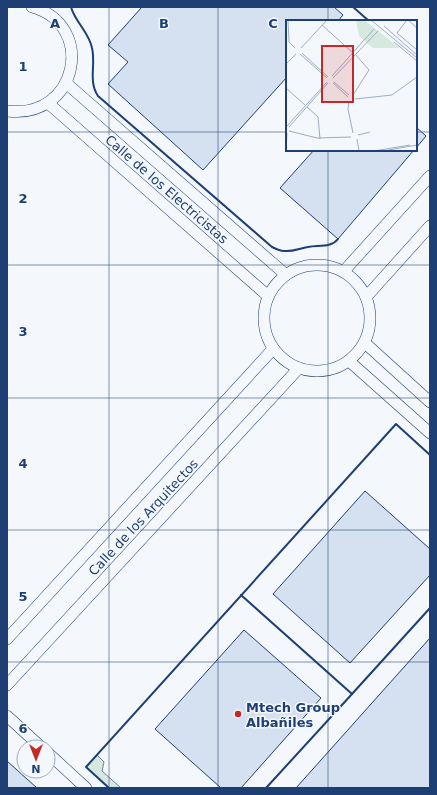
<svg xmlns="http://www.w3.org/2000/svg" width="437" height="795" font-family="'DejaVu Sans',sans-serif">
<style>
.green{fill:#d7e8df;stroke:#687fa3}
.building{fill:#d5e0f0;stroke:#1d3f73}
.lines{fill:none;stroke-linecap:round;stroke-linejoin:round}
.street-casing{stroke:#1d3f73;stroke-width:12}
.street{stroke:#f4f7fb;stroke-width:11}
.wall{stroke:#1d3f73;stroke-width:2}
.grid{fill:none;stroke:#1d3f73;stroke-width:1;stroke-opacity:0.55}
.poi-dot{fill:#c62828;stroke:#f4f7fb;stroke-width:1.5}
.labels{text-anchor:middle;stroke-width:3;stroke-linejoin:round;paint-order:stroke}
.street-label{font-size:13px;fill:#1d3f73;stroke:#f4f7fb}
.poi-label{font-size:13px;font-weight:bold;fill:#1d3f73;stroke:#f4f7fb;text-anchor:start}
.inset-road{fill:none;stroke:#9eadc5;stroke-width:1}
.view{fill:#c62828;fill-opacity:0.15;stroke:#c62828;stroke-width:2}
.inset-edge{fill:none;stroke:#1d3f73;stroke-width:2}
.grid-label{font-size:13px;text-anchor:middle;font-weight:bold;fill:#1d3f73;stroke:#f4f7fb;stroke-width:3;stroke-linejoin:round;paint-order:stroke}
</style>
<rect width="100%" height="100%" fill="#f4f7fb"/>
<path class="green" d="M97,755L104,762L102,771L121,788H109L86,767Z"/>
<g class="building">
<path d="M142,7H334L343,15L338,21H287V77L203,170L108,84L128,62L108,45Z"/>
<path d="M416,127L426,136L416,148Z"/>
<path d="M314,150H414L338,239L280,188Z"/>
<path d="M365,491L430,549V575L350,663L273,594Z"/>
<path d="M244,630L321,698L241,788H221L155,729Z"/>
<path d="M430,638V788H296Z"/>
<path d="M7,761L37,788H7Z"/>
</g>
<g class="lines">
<g class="street-casing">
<g id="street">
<path d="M66,83L285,274"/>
<path d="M48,103L268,296"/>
<path d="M7,111C79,120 96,24 32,7"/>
<circle cx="317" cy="318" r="53"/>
<path d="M344,271L430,176"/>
<path d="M367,296L430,226"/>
<path d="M365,343L430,402"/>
<path d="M349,361L430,433"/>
<path d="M7,639L273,349"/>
<path d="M7,685L299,368"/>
<path d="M7,716L41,747"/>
<path d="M48,753L86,788"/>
</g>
</g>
<use href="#street" class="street"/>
<g class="wall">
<path d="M71,7C75,22 89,32 92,48C96,65 88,81 98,96L272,247C276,249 280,251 284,251C293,252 300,248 308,247C319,245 331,248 338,239"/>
<path d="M353,7L369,21"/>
<path d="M241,595L352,694L266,788"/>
<path d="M352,694L430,608"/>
<path d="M109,788L86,767L396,424L430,455"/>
</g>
</g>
<path class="grid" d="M109,7V788M218,7V788M328,7V21M7,132H287M416,132H430M328,150V788M7,265H430M7,398H430M7,530H430M7,662H430"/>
<circle class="poi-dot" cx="238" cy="714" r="4"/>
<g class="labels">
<g class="street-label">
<text transform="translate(167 189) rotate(41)" y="5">Calle de los Electricistas</text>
<text transform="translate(143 517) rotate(-47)" y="5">Calle de los Arquitectos</text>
</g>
<g class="poi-label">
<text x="246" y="712">Mtech Group<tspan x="246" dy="15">Albañiles</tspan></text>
</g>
</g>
<g transform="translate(286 20)">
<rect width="131" height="131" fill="#f4f7fb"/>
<path d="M70,0H78L114,28H87L73,16Z" fill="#d7e8df"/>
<path class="inset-road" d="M2,0L3,22L9,28M85,0L131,38M121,0L111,13L131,30M122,0L131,8M36,5L67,33M98,6L131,35M108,22L131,41M15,28L41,0M16,33L42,57M14,34L41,58M0,44L10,34M46,56L88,9M47,58L92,11M48,62L63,75M47,63L62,77M0,68L19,85M67,75L83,50L69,34M69,79L106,75L131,57M63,82L62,89L67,113M21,87L32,97L34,119M1,106L41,62M3,107L42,63M3,111L31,118L65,117M72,115L84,112M71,119L73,131M0,131L1,113M88,131L124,125M97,131L131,125"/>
<path class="view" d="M36,26H67V82H36Z"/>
<rect width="131" height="131" class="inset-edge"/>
</g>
<g class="grid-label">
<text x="55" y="28">A</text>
<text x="164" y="28">B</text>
<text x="273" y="28">C</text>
<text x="23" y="71">1</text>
<text x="23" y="203">2</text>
<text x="23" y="336">3</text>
<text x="23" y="468">4</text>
<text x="23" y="601">5</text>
<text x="23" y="733">6</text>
</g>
<rect width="437" height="795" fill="none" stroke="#1d3f73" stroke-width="16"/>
<g transform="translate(36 759) rotate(180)"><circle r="19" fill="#f4f7fb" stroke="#9eadc5"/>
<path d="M0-3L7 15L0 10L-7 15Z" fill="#c62828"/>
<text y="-6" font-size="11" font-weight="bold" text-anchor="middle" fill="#1d3f73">N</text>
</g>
</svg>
